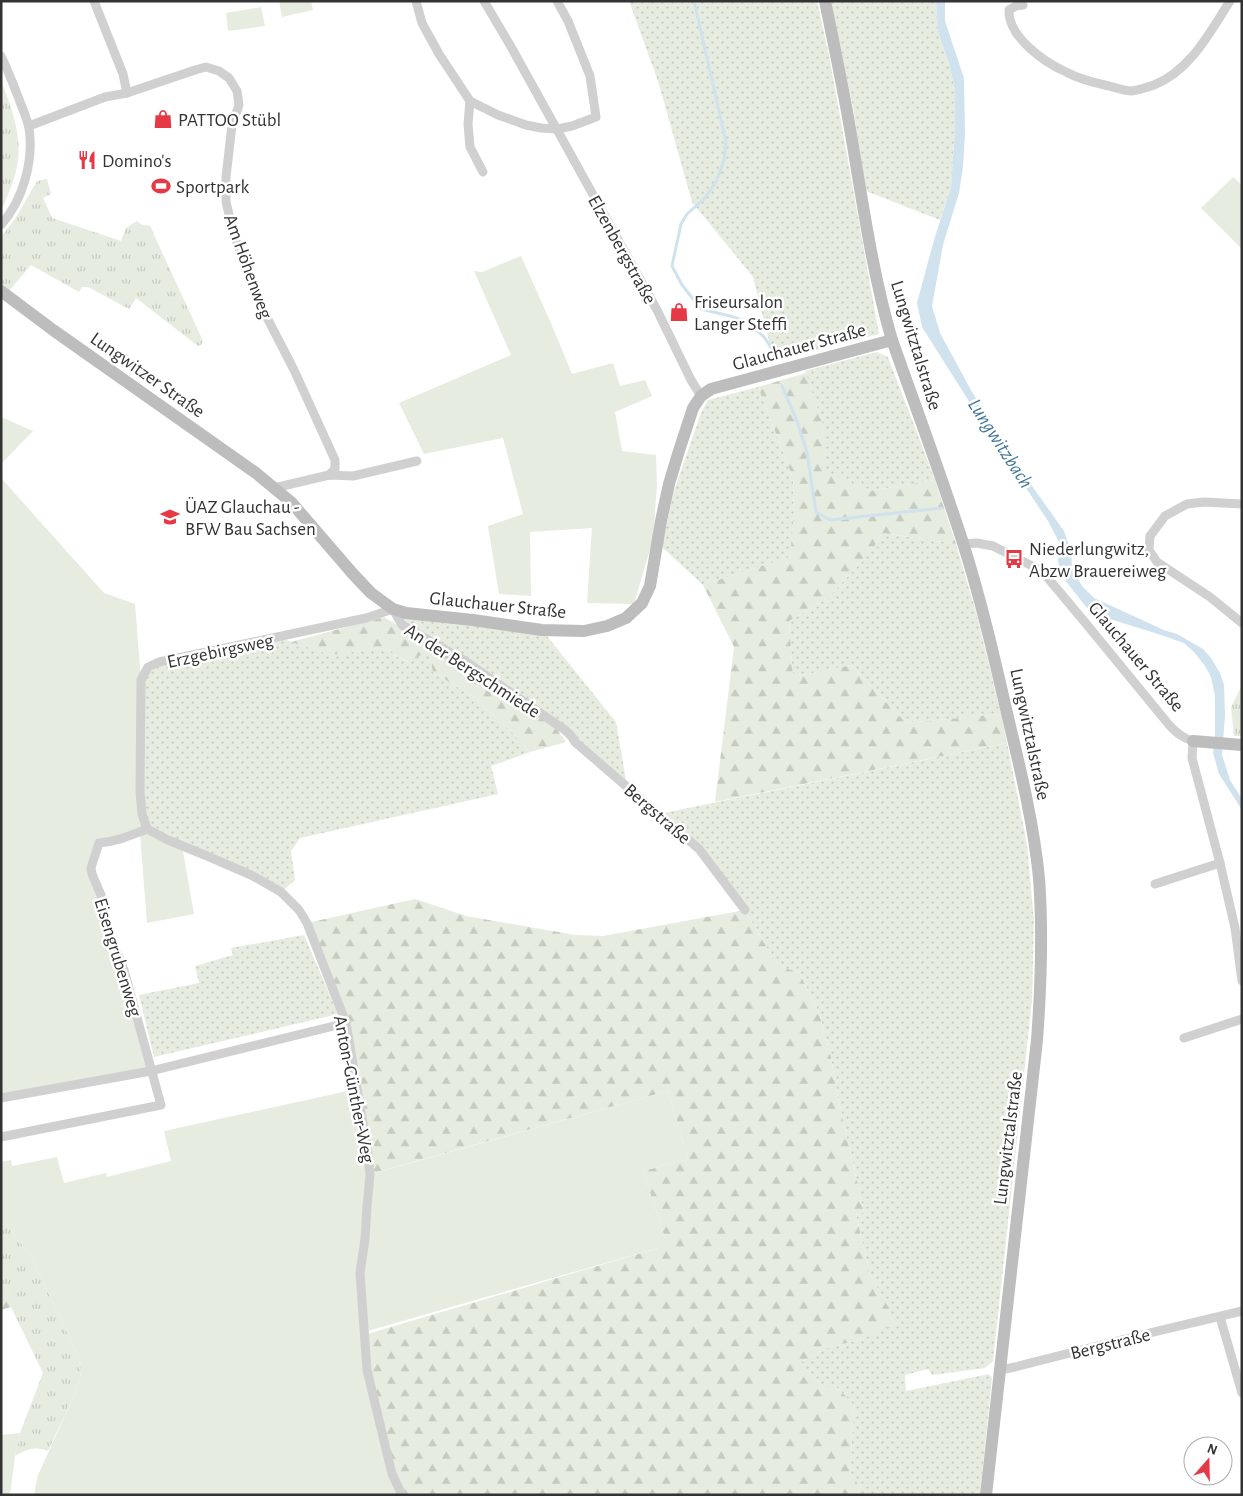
<svg xmlns="http://www.w3.org/2000/svg" width="1243" height="1496" font-family="'Alegreya Sans',sans-serif">
<style>
.grass{fill:url(#grass-dots)}
.forest{fill:url(#forest-firs)}
.park{fill:url(#park-tufts)}
.garden{fill:#e6ecdf}
.water{fill:#cfe2ee}
.lines{fill:none;stroke-linecap:round;stroke-linejoin:round}
.stream{stroke:#cfe2ee;stroke-width:3}
.street{stroke:#d0d0d0;stroke-width:9}
.secondary{stroke:#bdbdbd;stroke-width:12}
.labels{text-anchor:middle;stroke-width:5;stroke-linejoin:round;paint-order:stroke}
.poi-label{font-size:19px;fill:#333;stroke:#fff;text-anchor:start}
.street-label{font-size:19px;fill:#333;stroke:#fff}
.water-label{font-size:20px;font-style:italic;fill:#3f7597;stroke:#fff}
</style>
<defs>
<pattern id="grass-dots" width="8" height="8" patternUnits="userSpaceOnUse" patternTransform="scale(1.25)"><rect width="8" height="8" fill="#e6ecdf"/><path d="M2 2h.1M6 6h.1" fill="none" stroke="#c6cbc0" stroke-width="1.8" stroke-linecap="round"/></pattern>
<pattern id="forest-firs" width="22" height="20" patternUnits="userSpaceOnUse" patternTransform="scale(1.25)"><rect width="22" height="20" fill="#e6ecdf"/><path d="M5 1l3.5 6h-7zM16 11l3.5 6h-7z" fill="#c6cbc0"/></pattern>
<pattern id="park-tufts" width="24" height="20" patternUnits="userSpaceOnUse" patternTransform="scale(1.25)"><rect width="24" height="20" fill="#e6ecdf"/><path d="M3 7l-1-3M5 7V3M7 7l1-3M15 17l-1-3M17 17v-4M19 17l1-3" fill="none" stroke="#c6cbc0"/></pattern>
</defs>
<rect width="100%" height="100%" fill="#fff"/>
<g class="grass">
<path d="M629,1H817L829,55L879,334L774,361L753,277L692,202L658,81Z"/>
<path d="M830,1H936L938,32L949,63L955,91V128L951,187L940,220L866,191L853,107Z"/>
<path d="M877,352L888,357L935,480L869,491L824,472V428L805,371Z"/>
<path d="M758,387L793,478L794,514L791,557L703,585L662,547L673,494L701,413L708,400Z"/>
<path d="M882,533L956,544L976,612L1001,714L906,723L851,665L793,677L789,621L828,598L873,549Z"/>
<path d="M393,609L542,630L616,722L627,786L575,742L402,625Z"/>
<path d="M277,637L331,655L381,648L408,662L428,650L433,672L472,696L514,734L530,752L491,766L498,794L300,838L291,851L295,880L281,892L147,829L142,814L141,680L148,667Z"/>
<path d="M1007,743L1027,844L1034,922L1032,1000L993,1361L985,1368L932,1375L928,1369L905,1375L906,1391L989,1374L992,1378L980,1495H859L858,1484L850,1473L854,1405L824,1389L801,1362L826,1348L859,1340L896,1323L870,1274L856,1215L864,1212L838,1098L831,1057L819,1013L799,972L788,969L774,960L745,910L700,849L659,814Z"/>
<path d="M304,935L338,1014L154,1057L139,995L199,983L195,966L233,955L231,948Z"/>
</g>
<g class="forest">
<path d="M806,373L824,428V471L869,491L935,480L956,544L882,533L873,549L828,598L789,621L793,677L851,665L906,723L1001,714L1007,743L715,802L734,647L703,585L790,557L794,514L793,478L758,387Z"/>
<path d="M384,617L463,664L556,728L566,742L530,752L514,734L472,696L433,672L428,651L409,662L381,648L331,655L291,642Z"/>
<path d="M415,899L466,916L575,935L603,936L745,910L774,960L788,969L799,972L819,1013L831,1057L838,1098L864,1212L856,1215L870,1274L897,1323L859,1340L826,1348L801,1362L824,1389L833,1383L854,1405L850,1473L858,1484L859,1495H402L392,1474L364,1335L658,1248L664,1235L643,1171L688,1159L668,1091L370,1174L346,1023L307,923Z"/>
<path d="M1,1281L11,1294V1307L1,1310Z"/>
</g>
<g class="park">
<path d="M1,81C13,111 25,143 15,175C12,185 8,194 4,204L1,207Z"/>
<path d="M47,179L51,194L43,198L52,218L121,241L126,228L137,221L142,225L150,226L203,341L201,345L198,346L136,298L129,309L88,287H82L79,292L31,265L9,291L1,283V237L15,219L37,181Z"/>
<path d="M1242,685V736H1234L1231,707Z"/>
<path d="M1,1217L32,1258L72,1343L81,1366L80,1380L73,1398L48,1451C34,1446 28,1449 15,1456L20,1433L43,1373L11,1307V1294L1,1281Z"/>
</g>
<g class="garden">
<path d="M279,1H311L313,10L282,17Z"/>
<path d="M261,7L265,26L228,31L226,13Z"/>
<path d="M1233,177L1242,185V249L1201,208Z"/>
<path d="M521,256L550,321L572,374L613,363L620,386L645,380L652,396L615,412L622,451L656,455L657,484L653,539L634,604L587,603L592,528L530,532L531,596L499,594L488,526L523,514L503,438L424,454L399,403L511,355L474,271L482,272Z"/>
<path d="M1,417L33,431L1,464Z"/>
<path d="M1,478L104,593L135,604L141,680L140,791L147,829L182,846L194,914L147,923L140,834L99,843L91,868L104,923L117,952L149,1070L1,1097Z"/>
<path d="M357,1089L371,1174L668,1091L688,1159L643,1171L664,1235V1243L658,1248L364,1332L367,1370L402,1495H34L38,1475L73,1398L80,1380L81,1366L72,1343L32,1258L1,1217V1162L11,1160L12,1166L57,1157L64,1183L106,1173L107,1177L171,1161L164,1131Z"/>
<path d="M20,1433L15,1456L10,1495H1V1435Z"/>
</g>
<path class="water" d="M936,1H945V21L964,78L965,134L963,167L959,193L943,245L932,306L940,333L972,392L1020,469L1064,531L1071,551L1072,569L1082,586L1094,598L1164,630L1177,634L1203,649L1211,658L1220,673L1224,685L1225,716L1222,755L1230,780L1242,799V810L1219,774L1213,753L1215,736V696L1211,677L1205,666L1194,652L1184,643L1158,634L1091,613L1061,575L1058,561L1060,544L1048,521L984,425L922,327L917,303L934,240L951,187L955,128V91L949,63L938,32Z"/>
<g class="lines">
<g class="stream">
<path d="M694,1L726,142L724,160L717,180L705,198L687,214L681,224L672,266L682,285L701,309L730,316L748,322L765,338L776,356"/>
<path d="M782,386L797,421L807,453L816,512L830,520L942,508"/>
</g>
<g class="street">
<path d="M94,1L123,74L127,93"/>
<path d="M416,1L422,23L439,54L470,101L498,115L526,125L541,128L557,129L572,126L596,117L590,76L568,21L557,1"/>
<path d="M484,1L510,45L657,310L691,380L701,396"/>
<path d="M1023,5L1016,6L1009,10C1008,37 1044,62 1066,72C1079,79 1095,83 1109,86C1116,88 1125,91 1132,91C1138,90 1148,87 1154,85C1190,71 1210,32 1230,1"/>
<path d="M1,56C8,70 13,84 19,99C22,108 27,118 29,128C34,161 23,200 1,225"/>
<path d="M470,101L468,124L470,147L483,172"/>
<path d="M29,126L105,97L127,93L195,70L206,67L219,71L229,78L237,91L239,105L232,125L226,177V202L234,235L257,298L294,370L335,460V469L329,475"/>
<path d="M274,488L329,475L353,476L417,461"/>
<path d="M1242,504L1204,502L1187,504L1165,516L1150,536L1149,550L1157,562L1210,597L1242,623"/>
<path d="M963,544L977,543L993,546L1042,571L1088,626L1170,726C1178,734 1183,738 1193,741L1192,758L1220,863L1235,928L1242,981"/>
<path d="M147,829L142,814L140,791L141,680L148,667L159,662L366,618L393,609L402,625L465,661L559,726C566,730 571,734 575,742L699,849L745,910"/>
<path d="M147,829L168,840L207,856L251,875L281,892L299,910L307,923L346,1023L367,1147L370,1174L367,1207L365,1239L360,1273L367,1370L392,1474L402,1495"/>
<path d="M1155,884L1220,863"/>
<path d="M1184,1038L1242,1019"/>
<path d="M1,1098L151,1071L346,1023"/>
<path d="M1,1137L161,1105L124,970L117,952L109,938L104,923L101,895L92,874L91,868L99,843C116,842 131,835 147,829"/>
<path d="M1220,1317L1242,1393"/>
<path d="M1000,1370L1015,1367L1137,1336L1242,1311"/>
</g>
<g class="secondary">
<path d="M825,1C833,40 841,78 848,117C861,190 871,269 892,340C916,408 941,475 963,543C982,603 996,665 1010,726C1022,776 1034,827 1039,878C1043,932 1041,986 1037,1040L986,1495"/>
<path d="M1,291L53,330L256,473L291,502L353,574L371,593L393,609L406,613L473,620L542,630L584,631L607,626L626,618L642,603L650,586L661,521L669,484L678,454L693,408L701,396L711,389L892,340"/>
<path d="M1193,741L1242,745"/>
</g>
</g>
<defs>
<g id="shop-bare" transform="scale(1.5)"><path d="M-5-2.5h2.3a2.7 3.5 0 0 1 5.4 0H5L5.5 6h-11ZM-1.5-2.5h3a1.5 2.3 0 0 0-3 0Z" fill="#e63946" stroke="#fff" stroke-width="2.5" paint-order="stroke"/></g>
<g id="restaurant-bare" transform="scale(1.5)"><path d="M-5-6h1v4h1v-4h1v4h1v-4h1v5L-1.5 .5V6h-2V.5L-5-1ZM5-6V6H3V1.5H1.5Q1.5-4 5-6Z" fill="#e63946" stroke="#fff" stroke-width="2.5" paint-order="stroke"/></g>
<g id="stadium-bare" transform="scale(1.5)"><path d="M0-5a6.5 5 0 1 0 0 10a6.5 5 0 1 0 0-10ZM-3.5-1.8h7v3.6h-7Z" fill="#e63946" stroke="#fff" stroke-width="2.5" paint-order="stroke"/></g>
<g id="school-bare" transform="scale(1.5)"><path d="M0-5L7-2L0 1L-7-2ZM-4 1L0 2.5L4 1V4Q0 6-4 4Z" fill="#e63946" stroke="#fff" stroke-width="2.5" paint-order="stroke"/></g>
<g id="bus-bare" transform="scale(1.5)"><path d="M-5-6H5V4H4V6H2V4H-2V6H-4V4H-5ZM-3.5-4V0h7V-4ZM-3.5 1.2v1.5H-2V1.2ZM2 1.2v1.5H3.5V1.2Z" fill="#e63946" stroke="#fff" stroke-width="2.5" paint-order="stroke"/></g>
</defs>
<g fill-rule="evenodd">
<use href="#shop-bare" x="163" y="119"/>
<use href="#restaurant-bare" x="87" y="160"/>
<use href="#stadium-bare" x="161" y="186"/>
<use href="#shop-bare" x="679" y="312"/>
<use href="#school-bare" x="170" y="517"/>
<use href="#bus-bare" x="1014" y="559"/>
</g>
<g class="labels">
<g class="poi-label">
<text x="178" y="126">PATTOO Stübl</text>
<text x="102" y="167">Domino's</text>
<text x="176" y="193">Sportpark</text>
<text x="694" y="308">Friseursalon<tspan x="694" dy="22">Langer Steffi</tspan></text>
<text x="185" y="513">ÜAZ Glauchau -<tspan x="185" dy="22">BFW Bau Sachsen</tspan></text>
<text x="1029" y="555">Niederlungwitz,<tspan x="1029" dy="22">Abzw Brauereiweg</tspan></text>
</g>
<g class="street-label">
<text transform="translate(623 249) rotate(61)" y="7">Elzenbergstraße</text>
<text transform="translate(249 266) rotate(70)" y="7">Am Höhenweg</text>
<text transform="translate(917 345) rotate(73)" y="7">Lungwitztalstraße</text>
<text transform="translate(799 346) rotate(-15)" y="7">Glauchauer Straße</text>
<text transform="translate(148 374) rotate(35)" y="7">Lungwitzer Straße</text>
<text transform="translate(498 604) rotate(6)" y="7">Glauchauer Straße</text>
<text transform="translate(220 650) rotate(-12)" y="7">Erzgebirgsweg</text>
<text transform="translate(1137 656) rotate(50)" y="7">Glauchauer Straße</text>
<text transform="translate(473 670) rotate(33)" y="7">An der Bergschmiede</text>
<text transform="translate(1031 734) rotate(78)" y="7">Lungwitztalstraße</text>
<text transform="translate(658 813) rotate(41)" y="7">Bergstraße</text>
<text transform="translate(119 957) rotate(73)" y="7">Eisengrubenweg</text>
<text transform="translate(355 1089) rotate(79)" y="7">Anton-Günther-Weg</text>
<text transform="translate(1007 1138) rotate(-83)" y="7">Lungwitztalstraße</text>
<text transform="translate(1110 1343) rotate(-14)" y="7">Bergstraße</text>
</g>
<g class="water-label">
<text transform="translate(1001 443) rotate(57)" y="7">Lungwitzbach</text>
</g>
</g>
<rect width="1243" height="1496" fill="none" stroke="#333333" stroke-width="5"/>
<g transform="translate(1208 1461) rotate(20)"><circle r="24" fill="#ffffff" stroke="#adadad"/>
<path d="M0-4L9 19L0 12L-9 19Z" fill="#e63946"/>
<text y="-8" font-size="14" font-weight="bold" text-anchor="middle" fill="#333333">N</text>
</g>
</svg>
